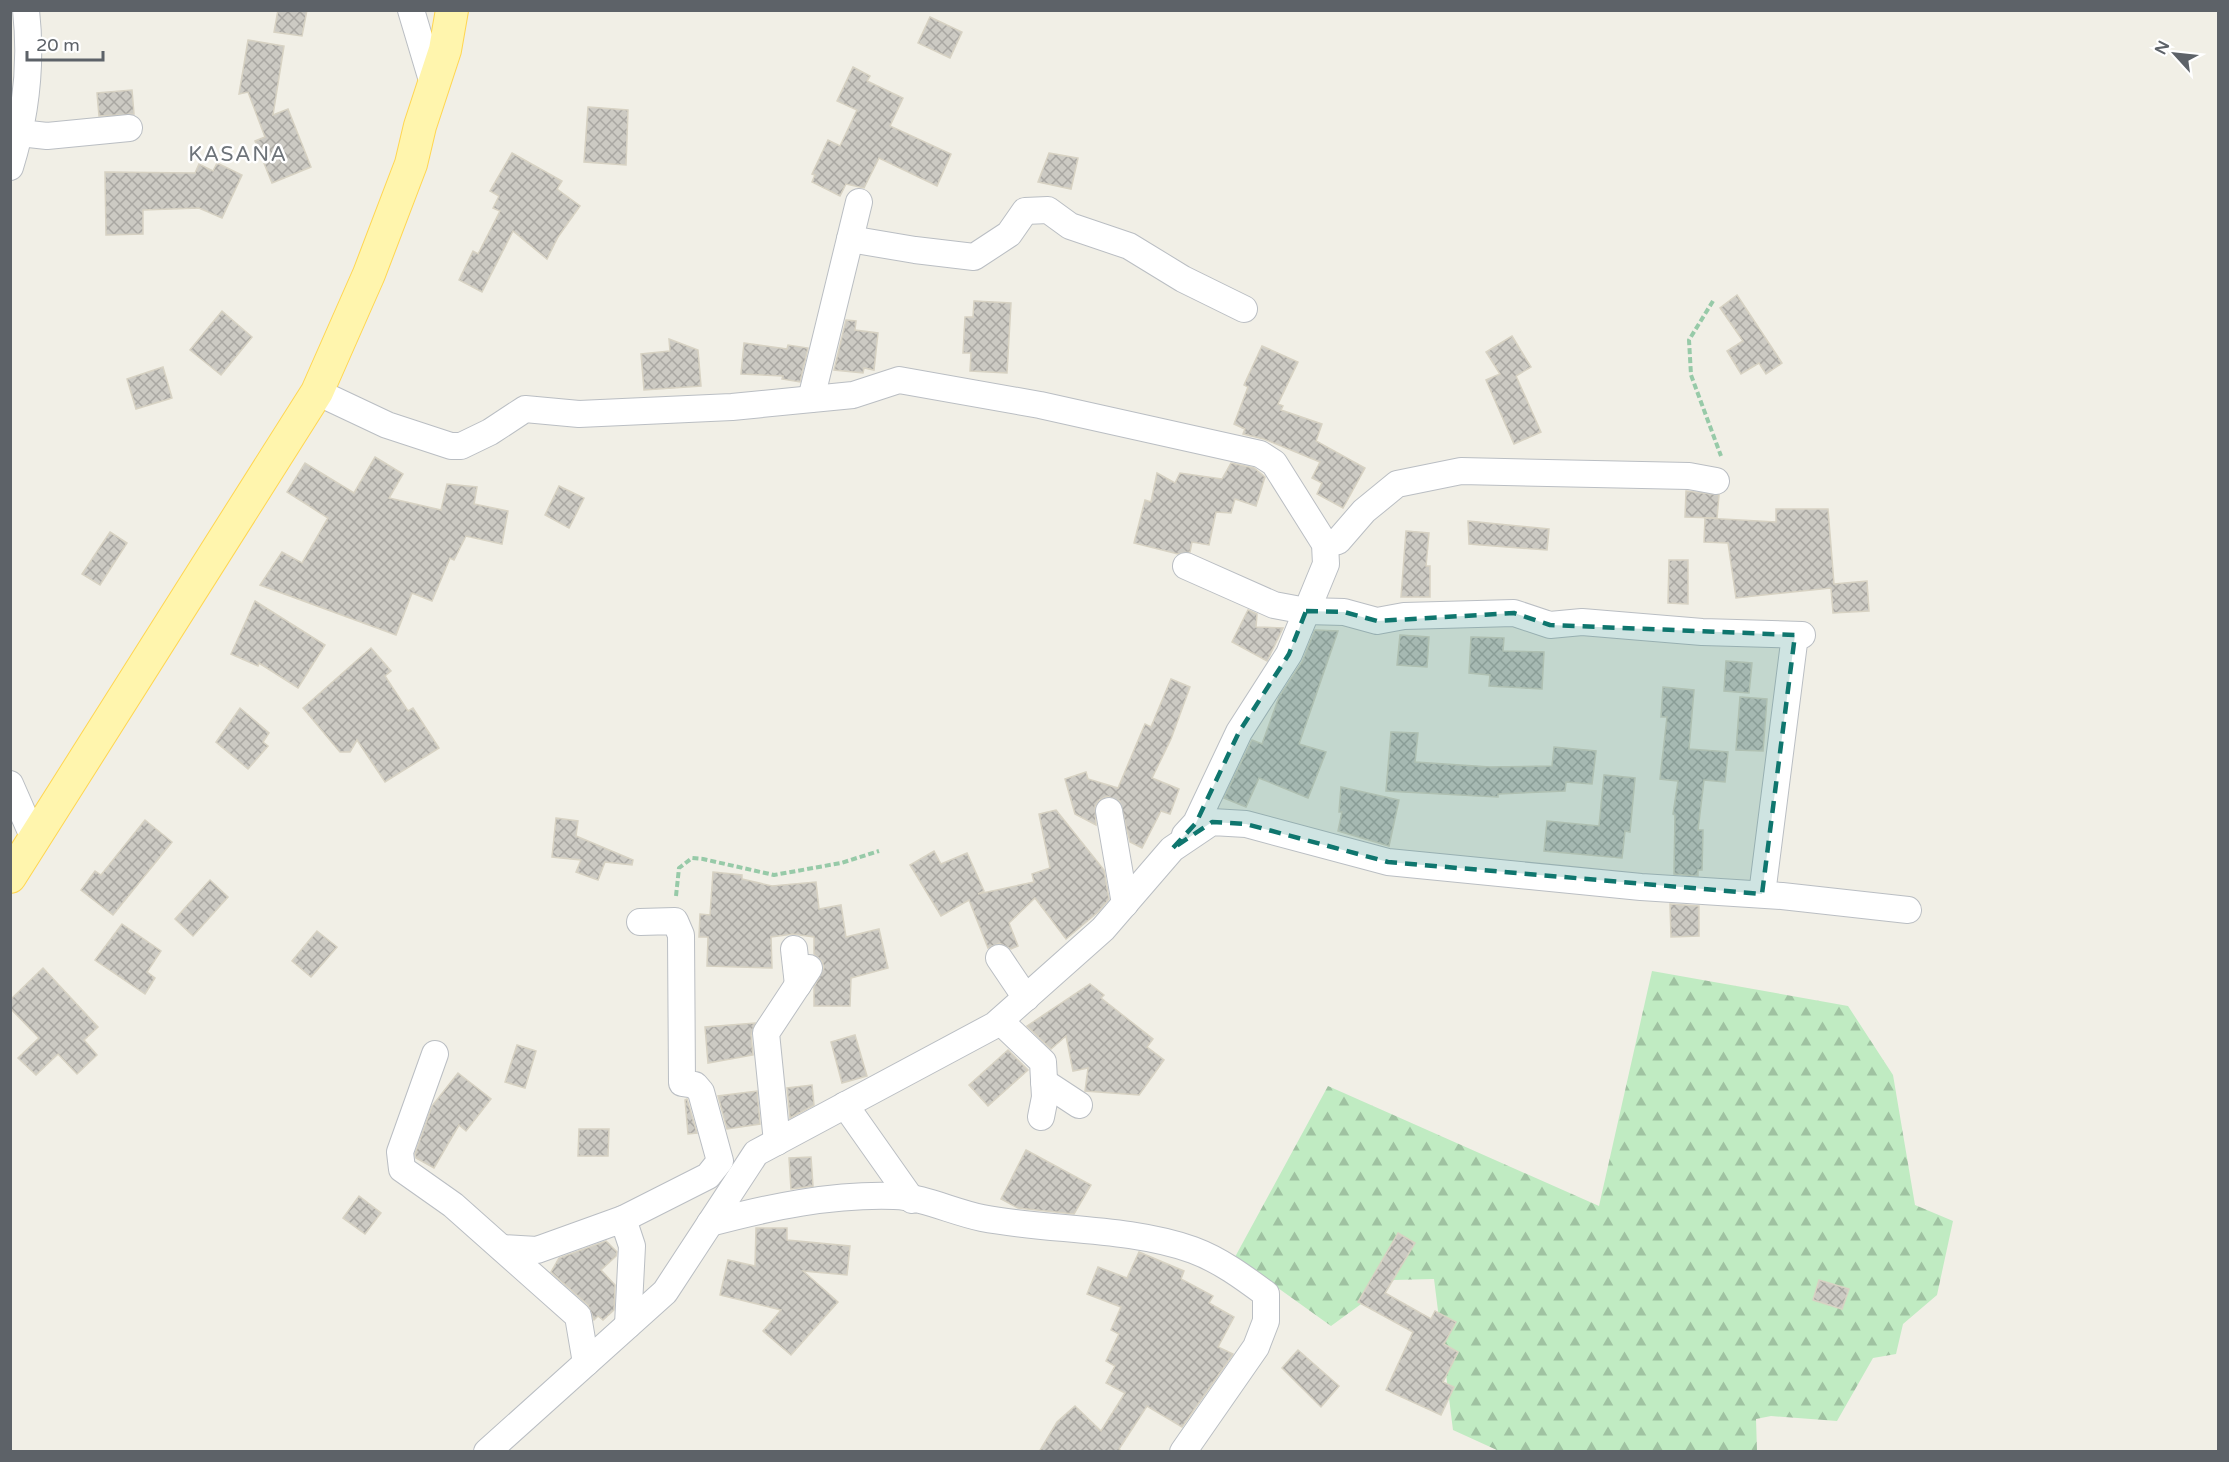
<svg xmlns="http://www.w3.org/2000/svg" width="2229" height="1462" font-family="'Varela Round',sans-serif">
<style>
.forest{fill:url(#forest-firs)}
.building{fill:url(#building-cross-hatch);stroke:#d7d2c3;stroke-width:1.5}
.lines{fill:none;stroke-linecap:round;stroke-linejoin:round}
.minor-casing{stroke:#babec3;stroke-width:28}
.major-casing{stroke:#ffd651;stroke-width:34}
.path{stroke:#97caa8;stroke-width:4;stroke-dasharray:6 3;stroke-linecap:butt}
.minor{stroke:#fff;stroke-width:26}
.major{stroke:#fff5ad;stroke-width:32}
.marked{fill:#0f766e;fill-opacity:0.2;stroke:#0f766e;stroke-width:4.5;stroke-dasharray:12 8;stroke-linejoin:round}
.labels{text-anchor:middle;stroke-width:5;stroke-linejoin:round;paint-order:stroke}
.quarter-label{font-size:21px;letter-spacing:1.5px;fill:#6e747a;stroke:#fff}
</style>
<defs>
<pattern id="forest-firs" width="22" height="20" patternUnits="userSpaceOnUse" patternTransform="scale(1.5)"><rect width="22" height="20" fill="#c0ebc2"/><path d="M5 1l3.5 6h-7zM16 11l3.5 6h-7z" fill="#9fc2a1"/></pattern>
<pattern id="building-cross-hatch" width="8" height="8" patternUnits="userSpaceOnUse" patternTransform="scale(1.5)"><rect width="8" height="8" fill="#cccac3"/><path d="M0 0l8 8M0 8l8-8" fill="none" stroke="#a9a7a2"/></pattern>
</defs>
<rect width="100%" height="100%" fill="#f1efe6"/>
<path class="forest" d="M1652,971L1848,1006L1893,1075L1915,1205L1953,1221L1937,1295L1903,1324L1896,1354L1873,1358L1837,1421L1771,1416L1756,1419L1757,1451H1499L1453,1430L1434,1279L1394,1280L1331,1326L1235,1257L1328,1086L1599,1206Z"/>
<g class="building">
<path d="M278,10H307L302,36L274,32Z"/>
<path d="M930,17L962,32L950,58L918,43Z"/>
<path d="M248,40L284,46L273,115L288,109L311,167L272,183L255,141L265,137L248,92L239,94Z"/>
<path d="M853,67L870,76L867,81L903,98L890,126L951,154L937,186L879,158L864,188L846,184L840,196L812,182L815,175L812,174L828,140L840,146L857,110L837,101Z"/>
<path d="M132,90L134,114L99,116L97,93Z"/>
<path d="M588,107L628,110L626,165L584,162Z"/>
<path d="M512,153L562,181L557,189L580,206L558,237L547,259L513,231L482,292L459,280L473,251L478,254L500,211L493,208L499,196L490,191Z"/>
<path d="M1049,153L1078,158L1071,189L1038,182Z"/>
<path d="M217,163L242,175L222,218L199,208L143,210V234L106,235L105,172L195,173L199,164L213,171Z"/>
<path d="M1737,295L1782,363L1766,374L1759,363L1741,374L1727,351L1743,341L1720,308Z"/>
<path d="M974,301L1011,303L1007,373L970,371L971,353H963L965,317H973Z"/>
<path d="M222,311L252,337L221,375L190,350Z"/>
<path d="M846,320L856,321L855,330L878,333L874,370L864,368L863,373L834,370Z"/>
<path d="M1512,336L1531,367L1516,376L1541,432L1514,444L1486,380L1500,374L1486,352Z"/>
<path d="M669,339L698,350L701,386L644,390L641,354L670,351Z"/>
<path d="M744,343L787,349L788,345L808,348L800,382L782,379L783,376L741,374Z"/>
<path d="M1262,346L1298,362L1278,404L1283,406L1281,410L1322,424L1316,441L1365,468L1343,508L1317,494L1322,483L1312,478L1320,462L1264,439L1243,434L1245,429L1234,424L1248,387L1244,385Z"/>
<path d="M163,367L172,398L136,409L127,379Z"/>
<path d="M375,457L403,474L389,498L441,510L447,484L477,487L474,504L508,511L502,544L466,536L454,560L450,558L432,601L412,593L396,635L260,585L282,552L302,563L328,518L287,492L305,463L354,493Z"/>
<path d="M1231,463L1254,468L1265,477L1256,506L1235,499L1231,513L1216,512L1209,545L1192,542L1190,552L1178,554L1134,543L1145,500L1151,502L1157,473L1175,483L1180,473L1222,479Z"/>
<path d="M559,486L584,498L569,528L545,515Z"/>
<path d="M1686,491L1719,495L1717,518L1685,517Z"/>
<path d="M1776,509H1828L1834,584L1867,581L1869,611L1833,613L1831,588L1736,598L1728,543L1704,542L1705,518L1776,522Z"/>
<path d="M1468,521L1549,529L1547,550L1469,544Z"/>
<path d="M1406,531L1429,533L1426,566H1430V597H1401Z"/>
<path d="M110,532L127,543L100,585L82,574Z"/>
<path d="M1669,560H1688V604L1668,603Z"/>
<path d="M255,601L325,645L298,688L259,663L258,666L231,654Z"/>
<path d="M1248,610L1257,614L1256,627L1283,628L1267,661L1232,642Z"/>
<path d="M1315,630L1338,631L1299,744L1326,752L1308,798L1259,778L1246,807L1224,798L1252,740L1262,744L1279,697L1302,662Z"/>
<path d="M1400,635L1429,637L1427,667L1397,665Z"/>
<path d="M1471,637L1504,638L1503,651L1544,652L1542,689L1489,686L1490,675L1469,673Z"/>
<path d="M371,648L391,671L385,676L408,711L413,708L439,748L385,782L357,740L350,752H340L303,708Z"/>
<path d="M1726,661L1752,663L1749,693L1724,691Z"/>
<path d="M1171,679L1190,687L1171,739L1152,778L1179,789L1170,814L1161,811L1142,848L1130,842L1120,801L1107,796L1099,800L1095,806L1096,825L1075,814L1065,779L1086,772L1088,779L1118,788L1145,724L1151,727Z"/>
<path d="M1663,687L1694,690L1689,749L1728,752L1725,782L1704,780L1698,830H1703L1702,870H1698V876L1674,874L1675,815L1673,814L1678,781L1660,779L1667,717H1661Z"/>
<path d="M1740,697L1767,699L1763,751L1736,750Z"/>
<path d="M240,708L269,733L263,742L268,746L248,769L216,742Z"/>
<path d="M1391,732L1418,733L1415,762L1490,767L1552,766L1554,747L1596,751L1592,784L1566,782L1565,791L1498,794V797L1386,791Z"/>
<path d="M1604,775L1635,778L1630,832L1625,831L1622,858L1544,851L1547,821L1599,826Z"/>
<path d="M1341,787L1399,800L1389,846L1338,831L1342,812H1339Z"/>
<path d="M1056,810L1104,870L1109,899L1098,912L1066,939L1035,898L1009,923L1018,946L1011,949L999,943L988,948L969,900L941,916L910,865L934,851L941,864L967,853L984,891L978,894L1034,882L1032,874L1050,868L1039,814Z"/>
<path d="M556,818L578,821L576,836L633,860L632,865L605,862L598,880L576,872L581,860L552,857Z"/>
<path d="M145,820L172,842L113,915L81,890L95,871L101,875Z"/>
<path d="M713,872L742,875V879L772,886L816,882L819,909L841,905L846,937L879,929L888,968L851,978L850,1006H814V987L824,968L822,961L814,954V937L793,934L771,937L772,968L707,966L708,937H699L700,914L710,915Z"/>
<path d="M210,880L228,897L193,936L175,919Z"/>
<path d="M1670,904L1699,906V936L1671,937Z"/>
<path d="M122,924L161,951L147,972L155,978L145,994L95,960Z"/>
<path d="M317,931L337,947L311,977L292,961Z"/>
<path d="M43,968L98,1027L84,1040L97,1055L77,1074L58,1054L36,1075L18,1058L39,1038L10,1008V1000Z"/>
<path d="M1090,984L1104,995L1101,998L1153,1039L1147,1047L1164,1060L1139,1095L1085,1091L1088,1068L1073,1071L1066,1036L1051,1049L1027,1026Z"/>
<path d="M755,1023L751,1035L753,1055L708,1063L705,1027Z"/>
<path d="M855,1035L867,1076L842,1083L831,1042Z"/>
<path d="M517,1045L536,1051L525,1088L505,1082Z"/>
<path d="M1008,1050L1028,1070L988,1106L969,1085Z"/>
<path d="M458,1073L491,1099L466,1131L459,1125L434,1168L416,1158L415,1154L432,1106Z"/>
<path d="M812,1085L814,1105L790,1118L787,1088Z"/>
<path d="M757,1091L760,1124L727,1129L718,1096Z"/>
<path d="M687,1099L697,1133L688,1134L685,1100Z"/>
<path d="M579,1129H609L608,1156H578Z"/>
<path d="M1026,1150L1091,1185L1074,1214L1018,1208L1001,1199Z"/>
<path d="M811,1157L813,1186L791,1189L789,1158Z"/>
<path d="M359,1196L381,1213L365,1234L343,1218Z"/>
<path d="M756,1228H787V1240L850,1246L847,1275L803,1271L838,1302L791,1355L763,1331L781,1310L720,1295L728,1260L755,1266Z"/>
<path d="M1398,1233L1415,1243L1385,1293L1431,1319L1435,1311L1456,1322L1444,1344L1458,1352L1443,1382L1454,1387L1441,1415L1386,1390L1413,1332L1358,1302Z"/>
<path d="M606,1241L617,1252L616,1256L601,1270L615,1285L614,1310L603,1320L598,1316L594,1320L588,1305L551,1272L559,1258Z"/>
<path d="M1139,1252L1184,1271L1181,1279L1213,1296L1209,1303L1234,1317L1218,1347L1233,1354L1182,1427L1147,1406L1119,1449L1122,1452H1039L1057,1422L1075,1406L1101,1431L1125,1393L1106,1383L1115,1366L1106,1361L1119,1334L1111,1330L1121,1307L1087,1294L1098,1267L1127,1278Z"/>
<path d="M1819,1280L1849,1289L1842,1309L1813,1300Z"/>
<path d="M1298,1350L1339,1386L1321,1407L1282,1368Z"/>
</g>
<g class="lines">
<g class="minor-casing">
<g id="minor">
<path d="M411,10L434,87"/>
<path d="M10,128H22L29,134L47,136L129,128"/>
<path d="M10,167C26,116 32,64 26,10"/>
<path d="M850,239L915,250L974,257L1009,234L1025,211L1048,210L1070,226L1129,246L1183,279L1244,309"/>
<path d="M317,392L387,425L451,446H461L490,432L525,409L579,414L732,407L853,395L899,380L1040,405L1260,454L1274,463L1325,544L1326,564L1289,654L1239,732L1196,823L1185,835"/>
<path d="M811,399L859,202"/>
<path d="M1325,544L1338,541L1364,511L1397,484L1461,471L1689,476L1716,481"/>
<path d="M1186,566L1274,605L1306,611L1344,612L1377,621L1404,616L1514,613L1550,625L1582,622L1702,632L1802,635"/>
<path d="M10,784L35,841"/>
<path d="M1109,811L1125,904"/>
<path d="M1762,894L1795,635"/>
<path d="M794,949L798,985"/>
<path d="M999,958L1026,998"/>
<path d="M1000,1021L1043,1062L1045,1097L1041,1117"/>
<path d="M435,1054L400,1152L402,1169L453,1205L578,1316L586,1363"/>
<path d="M1044,1082L1079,1105"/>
<path d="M845,1105L912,1200"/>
<path d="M777,1142L766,1033L809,968"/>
<path d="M623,1219L708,1176L720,1161L701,1092L695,1085L682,1083L681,935L675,921L640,922"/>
<path d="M710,1223C770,1207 832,1194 894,1196C923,1197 953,1212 982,1218C1050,1231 1128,1227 1193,1250C1220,1260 1243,1277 1266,1294V1321L1256,1347L1183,1452"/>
<path d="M502,1248L537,1250L623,1219L632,1246L628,1325"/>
<path d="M487,1452L665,1292L756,1153L995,1025L1103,929L1172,849L1212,822L1246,824L1388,862L1641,887L1782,896L1908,910"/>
</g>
</g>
<g class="major-casing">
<path id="major" d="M10,877L317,392L369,274L411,164L420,126L445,50L452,10"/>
</g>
<g class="path">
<path d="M1713,301L1689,340L1691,375L1721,456"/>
<path d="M676,896L679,868L692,858L703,859L774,875L841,863L879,851"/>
</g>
<use href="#minor" class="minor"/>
<use href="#major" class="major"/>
</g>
<path class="marked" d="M1306,611L1344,612L1377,621L1514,613L1550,625L1795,635L1762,894L1388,862L1246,824L1212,822L1172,849L1196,823L1239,732L1289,654Z"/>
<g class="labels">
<g class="quarter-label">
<text x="238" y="161">KASANA</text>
</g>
</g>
<rect width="2229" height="1462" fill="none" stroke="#5d6268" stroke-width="24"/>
<g transform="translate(2175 54) rotate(297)" stroke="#ffffff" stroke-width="4.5" paint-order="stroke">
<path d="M0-4.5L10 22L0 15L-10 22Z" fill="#5d6268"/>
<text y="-9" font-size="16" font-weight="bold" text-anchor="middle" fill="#5d6268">N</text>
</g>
<path d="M27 51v9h76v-9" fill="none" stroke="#5d6268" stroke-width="3"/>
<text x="36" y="51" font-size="18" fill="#5d6268" stroke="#ffffff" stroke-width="4.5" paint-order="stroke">20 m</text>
</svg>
